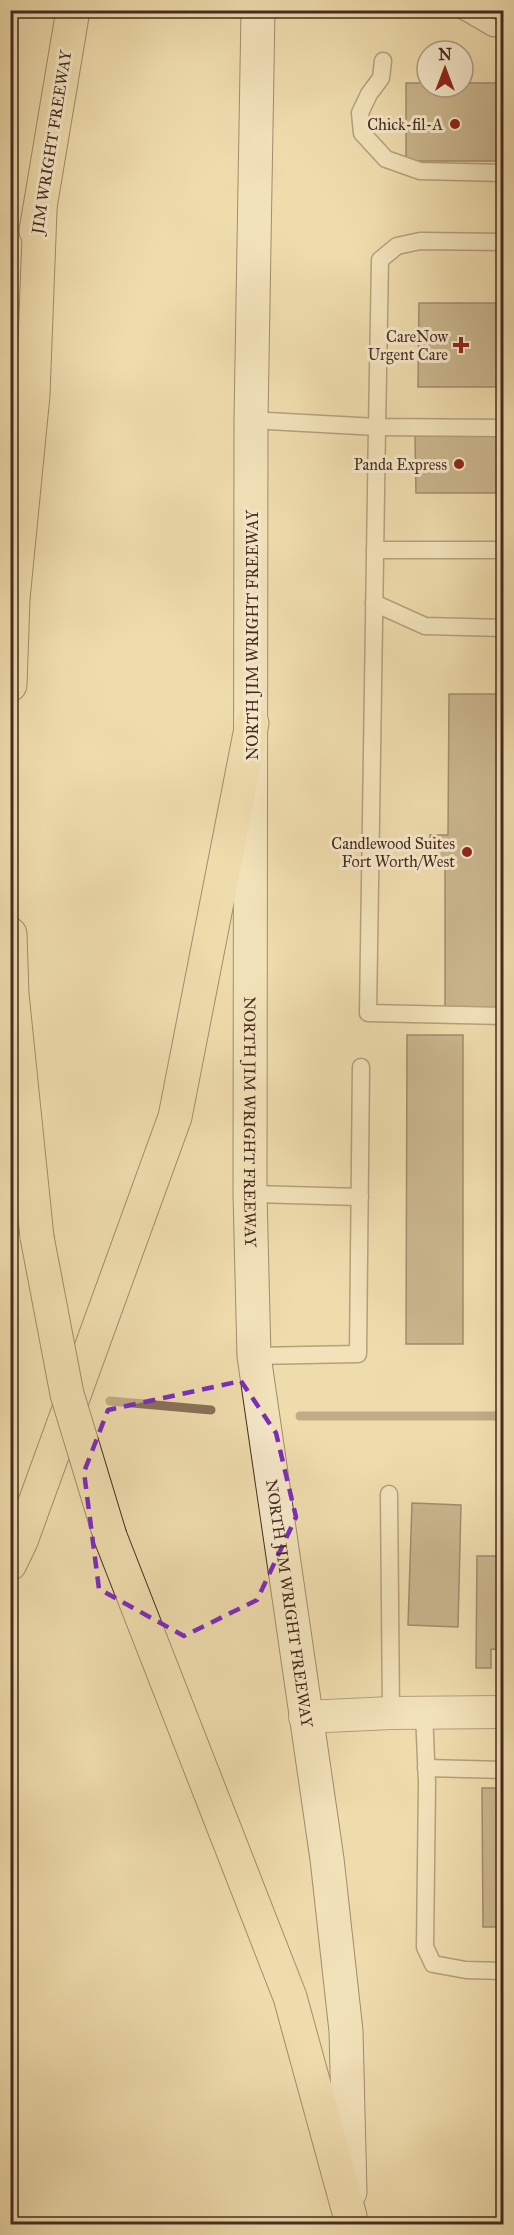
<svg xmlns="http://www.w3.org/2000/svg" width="514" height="2235" font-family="'IM FELL Great Primer',serif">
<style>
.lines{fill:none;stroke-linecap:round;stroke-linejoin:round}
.stream{stroke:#897158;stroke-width:9}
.building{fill:#9e8769;stroke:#462b20;stroke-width:1.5}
.service-casing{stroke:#705743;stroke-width:19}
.minor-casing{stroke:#705743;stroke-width:34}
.secondary-casing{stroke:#462b20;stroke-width:35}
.motorway-casing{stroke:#462b20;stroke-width:35}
.service{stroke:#f5e8ca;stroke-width:16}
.minor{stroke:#f5e8ca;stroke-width:32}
.secondary{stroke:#f5e8ca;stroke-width:33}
.motorway{stroke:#efdcad;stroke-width:33}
.motorway-bridge-casing{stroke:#462b20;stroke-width:35;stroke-linecap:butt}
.motorway-bridge{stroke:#efdcad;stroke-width:33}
.marked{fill:none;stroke:#7b2cbf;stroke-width:4.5;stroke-dasharray:12 8;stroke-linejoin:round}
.poi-dot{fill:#8f2418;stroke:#f5e8ca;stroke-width:2}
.labels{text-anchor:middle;stroke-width:6;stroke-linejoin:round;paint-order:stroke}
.poi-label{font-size:16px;fill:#462b20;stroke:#f5e8ca;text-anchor:end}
.street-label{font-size:16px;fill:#462b20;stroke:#f5e8ca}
</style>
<rect width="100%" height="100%" fill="#efdcad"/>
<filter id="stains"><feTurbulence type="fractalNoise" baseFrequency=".00333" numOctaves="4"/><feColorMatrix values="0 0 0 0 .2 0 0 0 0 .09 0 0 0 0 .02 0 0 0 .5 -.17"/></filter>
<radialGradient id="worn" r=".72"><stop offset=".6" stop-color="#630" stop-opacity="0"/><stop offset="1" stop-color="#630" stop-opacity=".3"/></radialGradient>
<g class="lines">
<g class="stream">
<path d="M110,1401L211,1410"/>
<path d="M300,1416H504"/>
</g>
</g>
<g class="building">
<path d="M406,83H427V87H463V83H504V161H406Z"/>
<path d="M419,303H504V387H418Z"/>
<path d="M504,435V493H416L415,436Z"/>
<path d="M449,694H504V1009H445V868H430V835H448Z"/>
<path d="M407,1035H463V1344H406Z"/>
<path d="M412,1503L461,1505L458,1627L408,1625Z"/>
<path d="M477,1556H504V1650L491,1649V1668H476Z"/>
<path d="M482,1788H504V1927H483Z"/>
</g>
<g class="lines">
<g class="service-casing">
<g id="service">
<path d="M462,10L493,28H504"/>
<path d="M383,61L381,78L369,94L360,113L362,133L386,159L420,171L504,173"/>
<path d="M504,242L420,241L397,246L380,260L377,427L504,428"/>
<path d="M251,420L377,427L368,1013L504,1016"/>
<path d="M375,550H504"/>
<path d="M374,603L425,626L504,628"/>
<path d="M250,1194L360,1197"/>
<path d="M254,1356L358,1354L361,1067"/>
<path d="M389,1494L391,1713"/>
<path d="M424,1712L427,1783L425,1947L433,1964L466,1970L504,1971"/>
<path d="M426,1768L504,1770"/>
</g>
</g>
<g class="minor-casing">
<path id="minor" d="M305,1717L391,1713L504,1712"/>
</g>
<g class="secondary-casing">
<g id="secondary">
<path id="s1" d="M258,10L251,420L250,1194L254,1356L327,1859L346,2031L350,2192"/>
</g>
</g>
<g class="motorway-casing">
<g id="motorway">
<path d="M36,231L73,10"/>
<path d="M10,685L13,599L33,395L40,210"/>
<path d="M10,934L12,994L37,1237"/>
<path d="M110,1536L290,1997L350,2216"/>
<path d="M10,1564L21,1541L175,1117L252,723"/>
</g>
</g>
<use href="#service" class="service"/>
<use href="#minor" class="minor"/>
<use href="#secondary" class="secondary"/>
<use href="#motorway" class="motorway"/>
<g class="motorway-bridge-casing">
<path id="motorway-bridge" d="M37,1237L67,1394L110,1536"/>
</g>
<use href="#motorway-bridge" class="motorway-bridge"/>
</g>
<path d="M0 0H514V2235H0ZM241,1381L276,1433L296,1517L257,1600L184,1636L99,1589L84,1472L108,1410Z" fill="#efdcad" fill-opacity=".55" fill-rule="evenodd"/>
<path class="marked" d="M241,1381L276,1433L296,1517L257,1600L184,1636L99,1589L84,1472L108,1410Z"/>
<g class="poi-dot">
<circle cx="455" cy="124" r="6"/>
<path d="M458 336h6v6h6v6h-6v6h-6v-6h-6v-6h6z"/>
<circle cx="459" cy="464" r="6"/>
<circle cx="467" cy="852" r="6"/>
</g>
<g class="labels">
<g class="poi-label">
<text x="443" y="130">Chick-fil-A</text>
<text x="448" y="342">CareNow<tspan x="448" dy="18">Urgent Care</tspan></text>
<text x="447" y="470">Panda Express</text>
<text x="455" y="849">Candlewood Suites<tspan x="455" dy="18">Fort Worth/West</tspan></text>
</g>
<g class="street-label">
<text transform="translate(51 142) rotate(-81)" y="6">JIM WRIGHT FREEWAY</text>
<text transform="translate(252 635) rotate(-90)" y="6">NORTH JIM WRIGHT FREEWAY</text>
<text dy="6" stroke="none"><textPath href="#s1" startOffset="1112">NORTH JIM WRIGHT FREEWAY</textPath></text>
<text dy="6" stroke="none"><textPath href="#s1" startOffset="1596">NORTH JIM WRIGHT FREEWAY</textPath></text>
</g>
</g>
<rect width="514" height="2235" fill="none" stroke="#efdcad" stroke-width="36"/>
<rect x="12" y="12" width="490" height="2211" fill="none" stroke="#462b20" stroke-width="3"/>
<rect x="18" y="18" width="478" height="2199" fill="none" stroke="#462b20" stroke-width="1.5"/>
<g transform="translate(445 69)"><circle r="28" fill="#f5e8ca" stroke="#af9c86" stroke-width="1.5"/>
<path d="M0-4.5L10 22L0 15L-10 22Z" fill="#8f2418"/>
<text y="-9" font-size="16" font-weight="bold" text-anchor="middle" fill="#462b20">N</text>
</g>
<rect width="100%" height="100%" filter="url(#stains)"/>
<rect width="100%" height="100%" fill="url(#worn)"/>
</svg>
